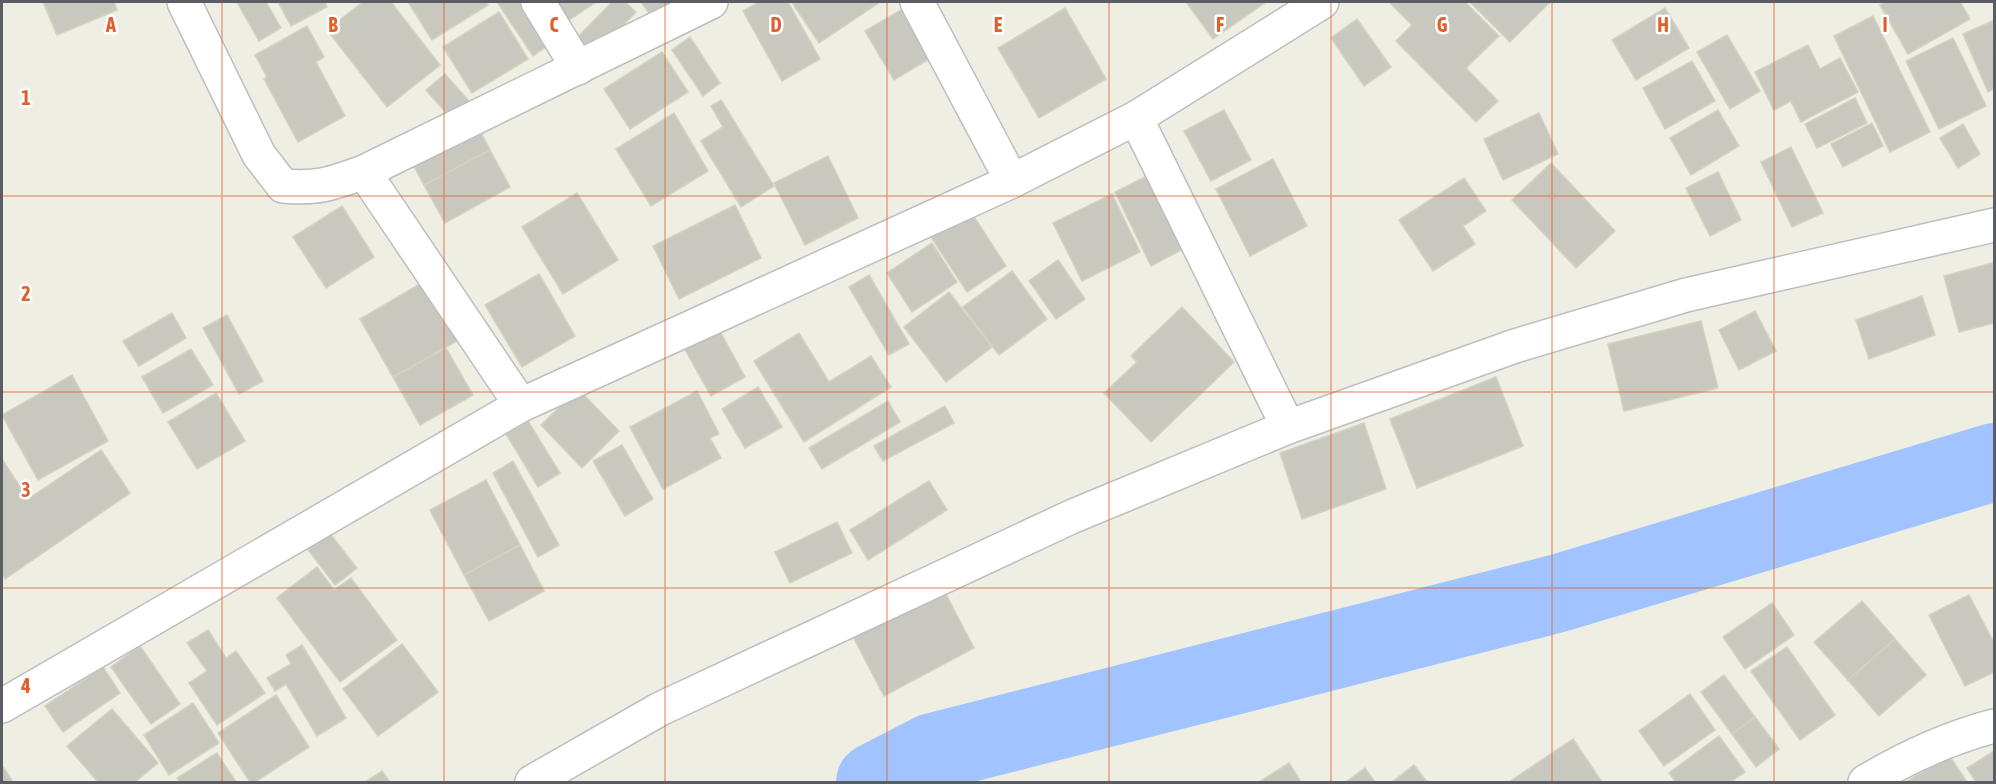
<svg xmlns="http://www.w3.org/2000/svg" width="1996" height="784" font-family="'Asap Condensed',sans-serif">
<style>
.lines{fill:none;stroke-linecap:round;stroke-linejoin:round}
.river{stroke:#a1c3ff;stroke-width:78}
.building{fill:#c9c8bf;stroke:#d3d1c0;stroke-width:1.5}
.minor-casing{stroke:#bcbec4;stroke-width:36}
.minor{stroke:#fff;stroke-width:33}
.grid{fill:none;stroke:#e15f2c;stroke-width:1.5;stroke-opacity:0.55}
.grid-label{font-size:20px;text-anchor:middle;font-weight:bold;fill:#e15f2c;stroke:#fff;stroke-width:5;stroke-linejoin:round;paint-order:stroke}
</style>
<rect width="100%" height="100%" fill="#eeeee2"/>
<g class="lines">
<path class="river" d="M875,782L933,752L1559,593L1994,462"/>
</g>
<g class="building">
<path d="M43,2H114L117,10L57,35Z"/>
<path d="M237,2H266L281,28L259,41Z"/>
<path d="M278,2H325L327,7L291,26Z"/>
<path d="M363,2H391L440,65L387,107L327,30Z"/>
<path d="M408,2H486L488,5L432,40Z"/>
<path d="M497,2H535L559,38L533,56Z"/>
<path d="M551,2H596L566,22Z"/>
<path d="M612,2H625L636,12L593,56L576,39Z"/>
<path d="M641,2H680L654,20Z"/>
<path d="M759,2H788L820,59L782,81L743,11Z"/>
<path d="M797,2H880L819,43L793,4Z"/>
<path d="M1186,2H1266L1213,39Z"/>
<path d="M1389,2H1465L1499,36L1466,68L1498,101L1476,122L1396,41L1412,25Z"/>
<path d="M1470,2H1547L1549,3L1510,42Z"/>
<path d="M1886,2H1960L1970,19L1908,54L1880,5Z"/>
<path d="M1065,8L1106,79L1039,118L998,48Z"/>
<path d="M1665,8L1689,48L1636,80L1612,40Z"/>
<path d="M901,10L929,59L894,80L865,31Z"/>
<path d="M499,12L528,59L472,93L443,47Z"/>
<path d="M1873,16L1930,132L1890,152L1834,36Z"/>
<path d="M1357,19L1391,67L1364,86L1331,38Z"/>
<path d="M1993,21L1994,89L1988,92L1963,34Z"/>
<path d="M307,26L324,57L316,62L345,116L298,142L264,79L267,77L255,55Z"/>
<path d="M1727,35L1760,91L1730,109L1697,52Z"/>
<path d="M690,37L720,83L703,96L672,50Z"/>
<path d="M1953,38L1986,106L1939,129L1906,61Z"/>
<path d="M1808,45L1820,69L1840,58L1858,92L1801,122L1791,101L1774,110L1755,72Z"/>
<path d="M662,52L688,92L630,129L604,89Z"/>
<path d="M1692,61L1715,101L1665,129L1643,88Z"/>
<path d="M445,74L469,101L450,117L426,90Z"/>
<path d="M1855,98L1867,123L1817,148L1805,124Z"/>
<path d="M721,100L774,186L741,207L701,141L723,127L711,106Z"/>
<path d="M1224,110L1251,160L1211,181L1184,131Z"/>
<path d="M1718,110L1739,146L1691,175L1670,138Z"/>
<path d="M674,113L708,171L651,206L616,149Z"/>
<path d="M1539,113L1558,154L1503,180L1484,139Z"/>
<path d="M476,123L490,150L424,185L410,159Z"/>
<path d="M1872,123L1883,146L1843,167L1831,144Z"/>
<path d="M1963,124L1980,154L1958,168L1940,138Z"/>
<path d="M1791,147L1823,213L1792,227L1761,162Z"/>
<path d="M490,150L510,187L445,223L424,185Z"/>
<path d="M828,156L858,218L805,245L774,183Z"/>
<path d="M1273,159L1307,226L1250,256L1216,189Z"/>
<path d="M1551,163L1615,231L1576,268L1512,200Z"/>
<path d="M1718,172L1741,220L1710,236L1686,188Z"/>
<path d="M1147,176L1183,249L1151,266L1115,192Z"/>
<path d="M1464,178L1486,211L1463,226L1475,244L1433,271L1399,220Z"/>
<path d="M577,193L618,260L563,294L522,227Z"/>
<path d="M1112,194L1140,252L1082,281L1053,223Z"/>
<path d="M735,205L761,258L679,299L653,246Z"/>
<path d="M342,206L374,257L326,288L293,237Z"/>
<path d="M969,209L1006,266L967,292L929,234Z"/>
<path d="M932,243L957,282L912,312L887,273Z"/>
<path d="M1058,260L1085,299L1056,319L1029,281Z"/>
<path d="M1992,263L1994,271V323L1959,332L1944,276Z"/>
<path d="M1012,271L1047,319L999,355L963,307Z"/>
<path d="M539,274L575,336L522,367L485,305Z"/>
<path d="M869,275L909,344L889,355L849,287Z"/>
<path d="M430,278L464,337L393,377L360,319Z"/>
<path d="M949,292L992,347L946,382L904,327Z"/>
<path d="M1922,296L1935,335L1869,359L1856,320Z"/>
<path d="M1182,307L1234,362L1151,442L1104,393L1137,362L1131,356Z"/>
<path d="M1755,311L1776,351L1739,370L1719,330Z"/>
<path d="M172,313L186,338L139,366L123,341Z"/>
<path d="M227,315L263,381L239,394L203,328Z"/>
<path d="M1701,321L1718,388L1624,411L1608,344Z"/>
<path d="M717,326L745,377L711,396L683,346Z"/>
<path d="M799,333L829,382L871,356L891,387L804,442L754,361Z"/>
<path d="M446,348L473,395L420,425L393,377Z"/>
<path d="M191,349L213,385L163,413L142,377Z"/>
<path d="M72,375L108,441L38,480L2,415Z"/>
<path d="M1496,377L1523,446L1417,488L1390,419Z"/>
<path d="M758,387L782,427L745,448L722,409Z"/>
<path d="M578,389L619,431L582,468L541,425Z"/>
<path d="M697,391L719,434L710,438L721,458L663,489L630,427Z"/>
<path d="M216,393L245,441L197,469L168,422Z"/>
<path d="M888,401L900,422L822,469L809,448Z"/>
<path d="M945,406L954,423L883,461L874,446Z"/>
<path d="M528,421L560,473L538,487L506,434Z"/>
<path d="M1364,423L1386,489L1302,519L1280,453Z"/>
<path d="M622,445L653,499L625,516L593,461Z"/>
<path d="M101,450L130,493L5,579L2,573V459L28,499Z"/>
<path d="M513,461L559,545L538,557L493,473Z"/>
<path d="M486,480L520,545L464,575L430,510Z"/>
<path d="M929,481L947,510L868,560L850,530Z"/>
<path d="M837,522L852,553L790,583L775,552Z"/>
<path d="M324,526L357,568L335,585L303,543Z"/>
<path d="M520,545L544,591L489,621L464,575Z"/>
<path d="M317,567L334,590L351,578L397,640L340,682L277,598Z"/>
<path d="M939,581L974,648L884,696L849,629Z"/>
<path d="M1969,595L1994,643V672L1965,686L1929,615Z"/>
<path d="M1862,601L1895,639L1848,680L1814,642Z"/>
<path d="M1772,603L1794,635L1745,669L1723,637Z"/>
<path d="M208,630L226,658L236,651L265,693L217,725L189,683L207,671L187,643Z"/>
<path d="M1895,639L1926,675L1879,716L1848,680Z"/>
<path d="M402,644L438,692L378,736L343,689Z"/>
<path d="M302,645L346,718L317,736L286,684L275,691L267,678L291,664L286,655Z"/>
<path d="M140,646L180,704L151,724L111,667Z"/>
<path d="M1787,647L1835,715L1800,740L1751,671Z"/>
<path d="M103,667L120,693L63,732L45,706Z"/>
<path d="M1724,675L1755,717L1732,734L1701,692Z"/>
<path d="M1690,694L1715,730L1664,766L1639,731Z"/>
<path d="M276,695L309,747L255,782H250L218,733Z"/>
<path d="M193,703L219,743L169,775L144,735Z"/>
<path d="M112,709L158,763L135,782H98L67,746Z"/>
<path d="M1755,717L1779,749L1756,767L1732,734Z"/>
<path d="M1719,736L1745,772L1730,782H1676L1669,773Z"/>
<path d="M1573,739L1602,782H1509Z"/>
<path d="M1994,751V782H1976L1967,768Z"/>
<path d="M217,753L236,782H180L177,778Z"/>
<path d="M1949,755L1967,782H1906Z"/>
<path d="M1289,763L1301,782H1259Z"/>
<path d="M2,765L13,782H2Z"/>
<path d="M1414,765L1427,782H1392Z"/>
<path d="M1365,768L1375,782H1346Z"/>
<path d="M382,771L390,782H365Z"/>
</g>
<g class="lines">
<g class="minor-casing">
<g id="minor">
<path d="M184,2L259,155L283,186C319,189 330,184 364,172L711,2"/>
<path d="M538,2L578,68"/>
<path d="M917,2L1012,181"/>
<path d="M1136,118L1288,427"/>
<path d="M364,172L521,405"/>
<path d="M2,706L521,405L1012,181L1136,118L1322,2"/>
<path d="M532,782L660,709L1071,517L1288,427L1515,346L1686,295L1994,225"/>
<path d="M1865,782C1905,758 1949,738 1994,726"/>
</g>
</g>
<use href="#minor" class="minor"/>
</g>
<path class="grid" d="M222,2V782M444,2V782M665,2V782M887,2V782M1109,2V782M1331,2V782M1552,2V782M1774,2V782M2,196H1994M2,392H1994M2,588H1994"/>
<g class="grid-label">
<text x="111" y="32">A</text>
<text x="333" y="32">B</text>
<text x="554" y="32">C</text>
<text x="776" y="32">D</text>
<text x="998" y="32">E</text>
<text x="1220" y="32">F</text>
<text x="1442" y="32">G</text>
<text x="1663" y="32">H</text>
<text x="1885" y="32">I</text>
<text x="26" y="105">1</text>
<text x="26" y="301">2</text>
<text x="26" y="497">3</text>
<text x="26" y="693">4</text>
</g>
<rect width="1996" height="784" fill="none" stroke="#5a5d64" stroke-width="6"/>
</svg>
